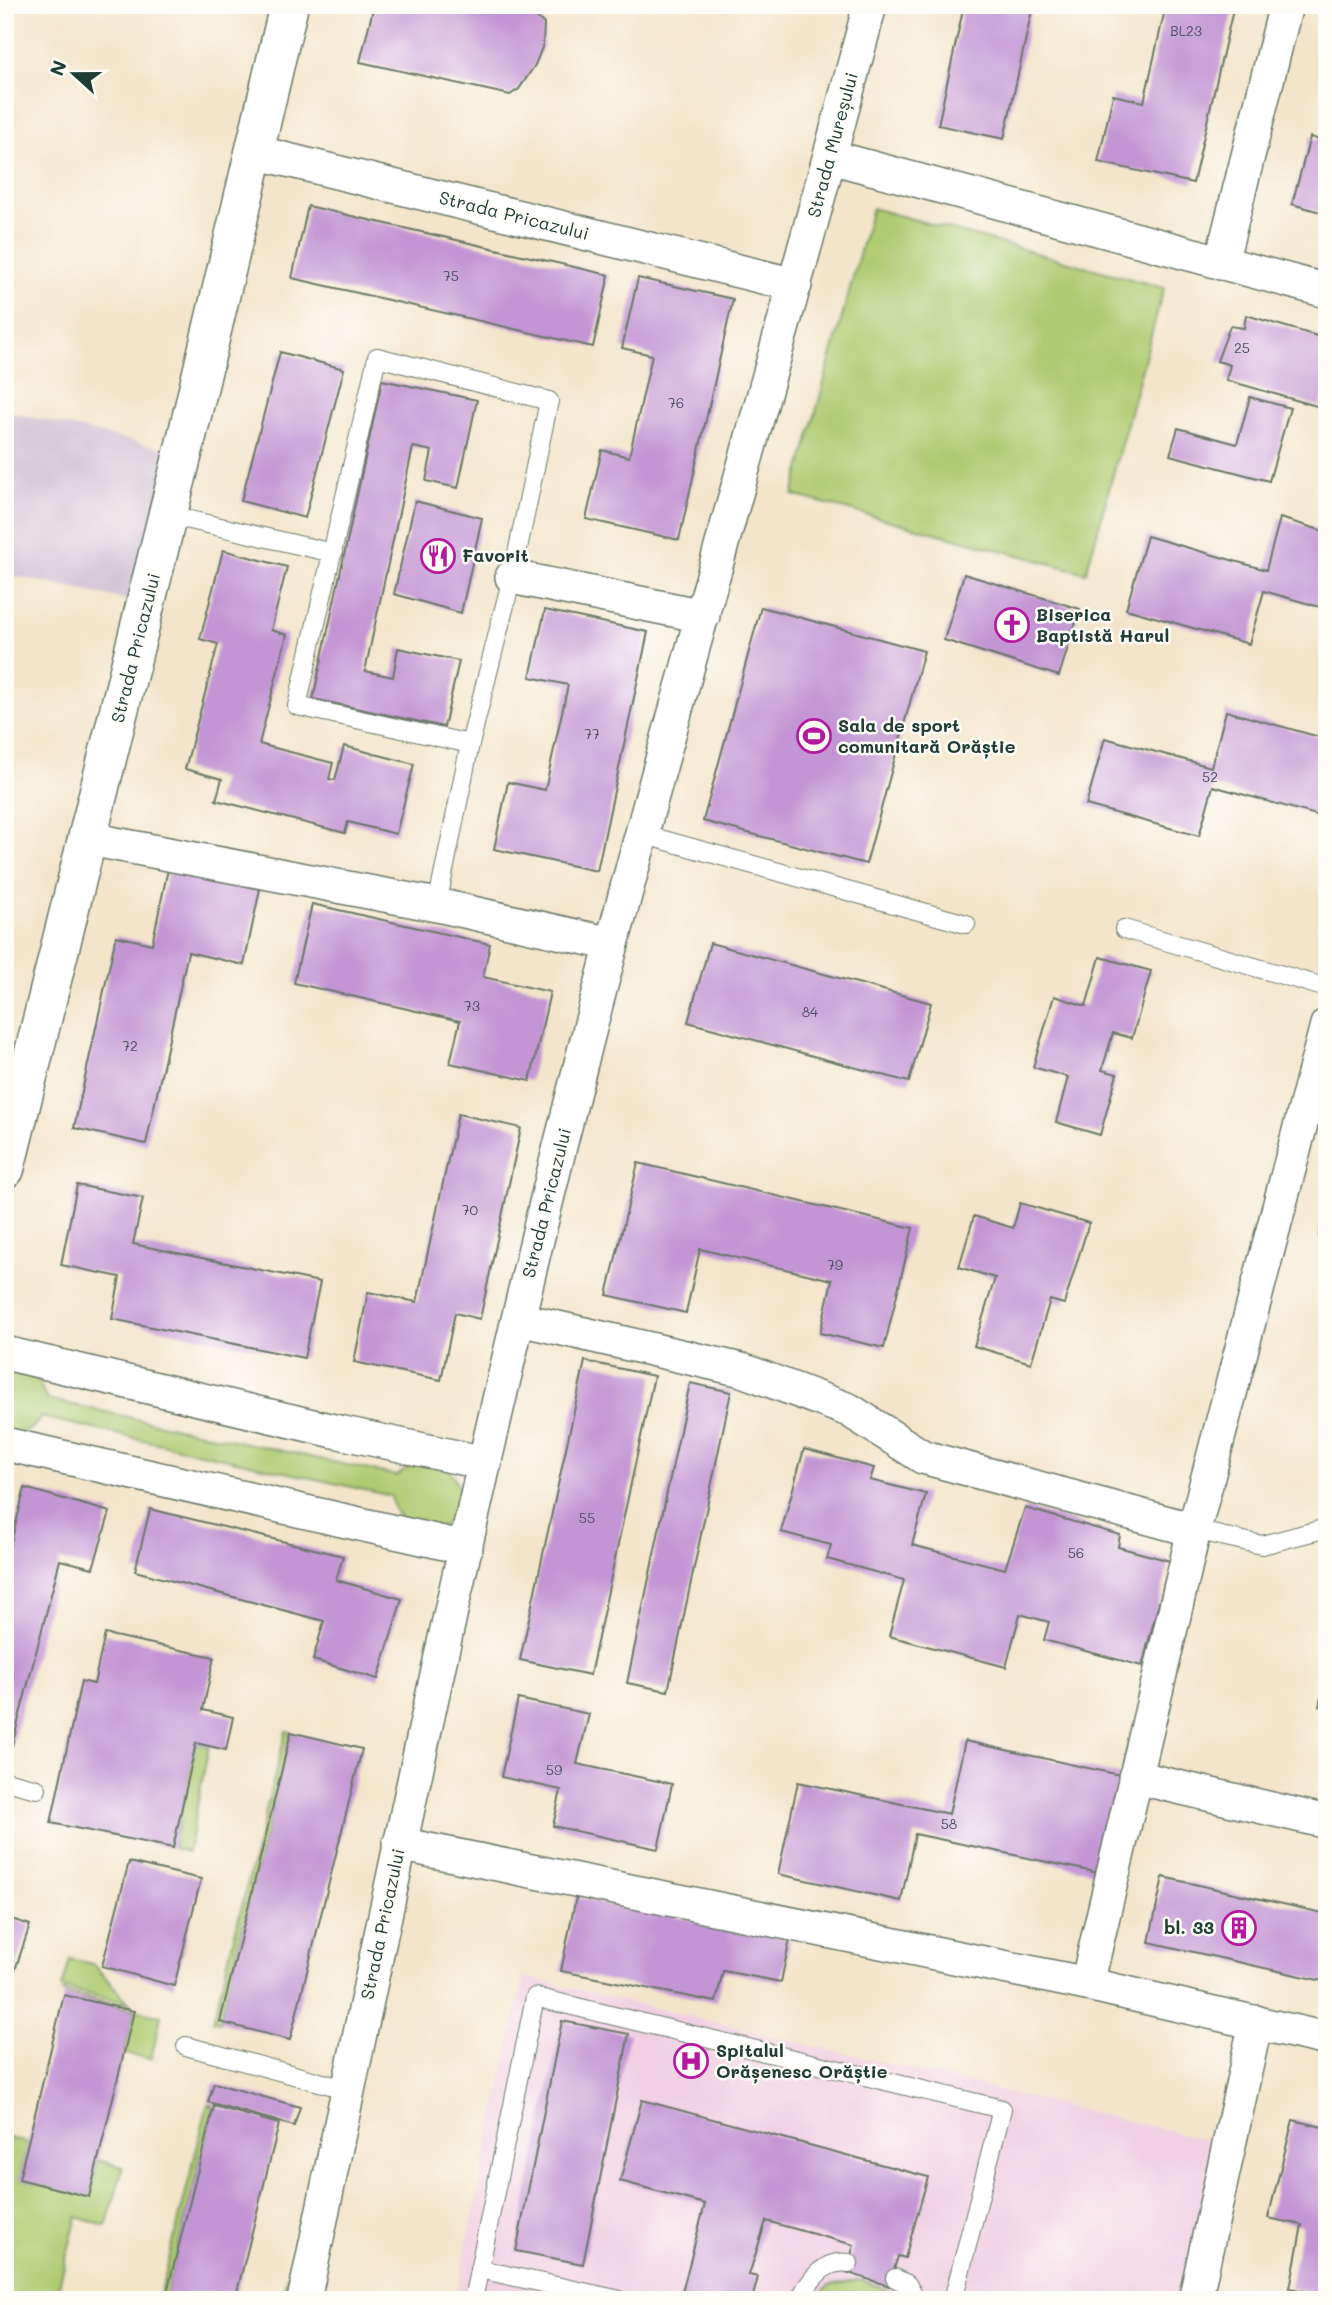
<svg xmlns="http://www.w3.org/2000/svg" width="1332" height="2305" font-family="Mali,sans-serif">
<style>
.built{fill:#f1d0e3}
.industrial{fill:#cebed1}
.green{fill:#afcb71;stroke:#678452;stroke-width:2}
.building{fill:#c395d4}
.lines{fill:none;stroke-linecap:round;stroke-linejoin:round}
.service-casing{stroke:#697868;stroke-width:20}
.minor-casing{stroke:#697868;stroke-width:36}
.tertiary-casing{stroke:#697868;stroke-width:41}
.service{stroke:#fff;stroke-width:18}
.minor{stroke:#fff;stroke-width:33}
.tertiary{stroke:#fff;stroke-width:38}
.labels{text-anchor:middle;stroke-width:5;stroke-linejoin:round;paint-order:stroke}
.number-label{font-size:14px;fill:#48535c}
.street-label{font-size:18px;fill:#1f3d34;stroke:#fdfcf7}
.poi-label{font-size:18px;font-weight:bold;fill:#1f3d34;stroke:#fdfcf7;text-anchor:start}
</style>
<rect width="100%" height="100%" fill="#fdfcf7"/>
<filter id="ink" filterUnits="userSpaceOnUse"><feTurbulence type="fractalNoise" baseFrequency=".0143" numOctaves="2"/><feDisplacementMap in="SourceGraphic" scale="14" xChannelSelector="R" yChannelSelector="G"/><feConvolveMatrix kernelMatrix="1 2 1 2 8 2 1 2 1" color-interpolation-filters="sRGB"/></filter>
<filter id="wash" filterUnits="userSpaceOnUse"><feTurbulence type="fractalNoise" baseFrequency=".00686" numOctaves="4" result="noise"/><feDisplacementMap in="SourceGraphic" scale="28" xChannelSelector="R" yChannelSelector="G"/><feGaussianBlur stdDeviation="1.57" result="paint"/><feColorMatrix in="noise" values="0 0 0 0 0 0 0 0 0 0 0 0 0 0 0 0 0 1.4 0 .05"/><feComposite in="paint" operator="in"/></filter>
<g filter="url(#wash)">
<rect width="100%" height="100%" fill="#f3e5ca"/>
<path class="built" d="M524,1977L1229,2145L1195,2300H455Z"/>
<path class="industrial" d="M5,411L183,453L146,604L5,574Z"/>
<g class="green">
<path d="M872,208L1164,288L1086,573L793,495Z"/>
<path d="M5,1365L37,1377L46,1399L397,1476L415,1462L448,1469C461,1485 466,1503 450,1519C447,1522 441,1527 436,1528C426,1529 412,1523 403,1521L394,1509L391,1496L41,1417C32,1432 21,1433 5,1436Z"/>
<path d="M286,1731L291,1732L220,2022L213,2021Z"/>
<path d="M196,1743L209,1746L188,1852L173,1848Z"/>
<path d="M70,1959L93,1964L130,2004L62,1988Z"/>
<path d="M62,1992L161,2016L151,2059L124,2053L134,2011Z"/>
<path d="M208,2104L214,2106L165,2300H147L148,2296L159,2299Z"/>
<path d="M5,2137L28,2143L20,2179L89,2196L98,2160L123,2167L107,2224L105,2226L77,2217L55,2300H5Z"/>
<path d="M300,2218L304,2220L287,2300H282Z"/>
<path d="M859,2280C874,2284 887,2286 896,2300H814L829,2286Z"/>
</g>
<g id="blocks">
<g class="building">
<path d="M374,5H520L529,9L544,24L543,45L535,65L519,89L510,95L360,62Z"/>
<path d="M964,5H1033L1004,139L938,125Z"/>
<path d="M1166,5H1234L1193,183L1098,162L1113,95L1144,102Z"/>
<path d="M1310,137L1327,142V214L1292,204Z"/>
<path d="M308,206L609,275L593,347L292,278Z"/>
<path d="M638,278L733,299L679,540L586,519L602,450L629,457L652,355L622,348Z"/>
<path d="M1246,315L1327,339V356L1323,367L1327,368V389L1320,407L1226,380L1230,365L1217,361L1230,326L1244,328Z"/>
<path d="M280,352L344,369L305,518L241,501Z"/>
<path d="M382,380L477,400L458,488L426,481L432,451L413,447L365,671L393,677L398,648L459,661L444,727L313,699Z"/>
<path d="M1250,397L1290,408L1269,481L1170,455L1178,428L1237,444Z"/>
<path d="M415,501L482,518L461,613L394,594Z"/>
<path d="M1280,518L1327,532V609L1264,591L1249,644L1126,609L1147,536L1266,570Z"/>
<path d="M223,550L287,567L271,630L287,635L259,744L333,763L329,779L335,780L344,746L414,764L396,834L348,822L345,833L216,800L222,779L185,769L218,644L200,639Z"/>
<path d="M964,574L1080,609L1059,676L944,640Z"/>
<path d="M761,607L924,651L866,864L703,821Z"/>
<path d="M545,610L648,632L597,871L494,849L508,782L545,790L568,685L530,677Z"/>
<path d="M1226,711L1327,739V818L1213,786L1199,836L1086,805L1105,738L1211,767Z"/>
<path d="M168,869L260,889L244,965L188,952L146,1144L74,1128L116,936L152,944Z"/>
<path d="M312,904L490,944L483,977L550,992L530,1081L450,1063L460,1021L294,983Z"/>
<path d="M710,943L931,1003L909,1082L688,1022Z"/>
<path d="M1100,957L1151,971L1132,1038L1113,1033L1102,1070L1117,1074L1100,1135L1056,1122L1068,1077L1033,1067L1054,996L1086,1006Z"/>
<path d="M458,1114L521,1128L480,1319L455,1313L441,1380L354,1362L368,1292L417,1302Z"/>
<path d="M638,1163L913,1228L884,1348L820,1333L832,1280L700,1249L686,1313L607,1295Z"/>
<path d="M77,1185L143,1198L133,1244L320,1282L304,1358L112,1319L120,1277L61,1265Z"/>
<path d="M1020,1203L1089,1223L1064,1304L1050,1300L1031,1363L974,1346L995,1278L959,1267L974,1216L1013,1228Z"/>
<path d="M1326,1209H1327V1238L1319,1236Z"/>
<path d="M585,1361L654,1376L590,1675L520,1660Z"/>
<path d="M690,1383L731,1392L668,1691L627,1683Z"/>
<path d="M804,1449L874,1468L870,1480L926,1494L912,1545L1005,1569L1025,1508L1120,1535L1118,1547L1170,1561L1142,1666L1044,1640L1049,1622L1020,1614L1006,1667L889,1636L904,1580L827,1559L831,1545L781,1532Z"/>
<path d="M25,1488L110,1512L93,1568L60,1560L11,1749L5,1747V1545L10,1546Z"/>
<path d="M150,1509L343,1556L336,1580L402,1599L378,1679L313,1660L324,1621L135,1571Z"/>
<path d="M105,1634L214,1657L203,1710L233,1717L226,1750L196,1743L173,1848L51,1823L81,1681L94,1684Z"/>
<path d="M1326,1678H1327V1708L1319,1706Z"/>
<path d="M518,1699L589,1714L577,1764L672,1784L658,1849L553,1826L561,1790L501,1777Z"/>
<path d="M291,1732L362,1749L290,2040L220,2022Z"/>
<path d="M965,1741L1120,1775L1099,1873L915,1834L901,1901L778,1874L798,1782L949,1814Z"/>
<path d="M129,1862L201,1879L174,1986L102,1966Z"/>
<path d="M1163,1877L1327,1914V1982L1149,1942Z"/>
<path d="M576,1897L790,1939L781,1982L723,1971L716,2002L561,1971Z"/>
<path d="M5,1917L30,1925L9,1988L5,1986Z"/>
<path d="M64,1995L134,2011L89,2197L19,2179Z"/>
<path d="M562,2021L629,2034L583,2264L516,2251Z"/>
<path d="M214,2083L300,2107L294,2126L208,2102Z"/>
<path d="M642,2100L928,2177L905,2258L898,2256L889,2286L846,2272L854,2245L766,2221L749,2275L758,2277L752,2300H680L705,2204L620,2181Z"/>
<path d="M214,2106L279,2124L235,2300H165Z"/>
<path d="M1293,2120L1327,2128V2296L1290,2288L1302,2225L1268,2218Z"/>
</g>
</g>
</g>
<g filter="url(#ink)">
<use href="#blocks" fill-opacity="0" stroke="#697868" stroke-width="2"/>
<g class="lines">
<g class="service-casing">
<g id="service">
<path d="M168,515L333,553"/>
<path d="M642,834L966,924"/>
<path d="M437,905L470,744L512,577L549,401L377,357L297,706L470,744"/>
<path d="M1124,929L1327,988"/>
<path d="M1194,1530L1262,1545L1327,1528"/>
<path d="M5,1781L37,1789"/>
<path d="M186,2046L349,2090"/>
<path d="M479,2269L620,2300"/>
<path d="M895,2278L907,2284L916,2300"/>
<path d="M473,2300L535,1997L1002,2109L953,2300"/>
<path d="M799,2300C810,2280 824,2259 849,2263"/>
</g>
</g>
<g class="minor-casing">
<g id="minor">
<path d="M255,152L795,285"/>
<path d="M831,157L1327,291"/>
<path d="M1221,263L1286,5"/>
<path d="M512,577L703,616"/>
<path d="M89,839L437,905L612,944"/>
<path d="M519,1319L742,1370L849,1410L923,1457L1194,1530L1327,1025"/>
<path d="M5,1353L334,1431L485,1463"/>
<path d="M5,1444L466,1548"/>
<path d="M1135,1777L1327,1822"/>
<path d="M399,1844L1087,1984L1327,2039"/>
<path d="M1087,1984L1194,1530"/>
<path d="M304,2300C399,1847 493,1392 612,944C695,631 788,319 870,5"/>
<path d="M1195,2300L1256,2022"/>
</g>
</g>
<g class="tertiary-casing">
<path id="tertiary" d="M5,1169L183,453L289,5"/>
</g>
<use href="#service" class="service"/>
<use href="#minor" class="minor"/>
<use href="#tertiary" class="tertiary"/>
</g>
</g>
<defs>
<g id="restaurant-ring" transform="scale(1.75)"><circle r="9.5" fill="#fdfcf7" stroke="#b5179e" stroke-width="1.5"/><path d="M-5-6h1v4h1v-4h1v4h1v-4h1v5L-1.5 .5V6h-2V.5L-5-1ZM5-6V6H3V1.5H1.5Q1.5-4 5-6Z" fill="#b5179e"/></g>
<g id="church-ring" transform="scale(1.75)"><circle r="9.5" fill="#fdfcf7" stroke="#b5179e" stroke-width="1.5"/><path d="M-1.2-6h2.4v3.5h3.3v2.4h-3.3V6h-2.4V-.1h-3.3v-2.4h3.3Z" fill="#b5179e"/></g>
<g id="stadium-ring" transform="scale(1.75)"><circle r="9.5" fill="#fdfcf7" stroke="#b5179e" stroke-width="1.5"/><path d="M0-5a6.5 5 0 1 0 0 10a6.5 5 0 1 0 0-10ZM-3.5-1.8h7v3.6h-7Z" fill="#b5179e"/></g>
<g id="building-ring" transform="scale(1.75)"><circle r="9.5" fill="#fdfcf7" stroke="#b5179e" stroke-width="1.5"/><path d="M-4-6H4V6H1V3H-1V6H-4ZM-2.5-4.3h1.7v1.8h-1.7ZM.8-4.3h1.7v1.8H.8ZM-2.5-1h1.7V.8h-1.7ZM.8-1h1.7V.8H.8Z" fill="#b5179e"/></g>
<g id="hospital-ring" transform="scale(1.75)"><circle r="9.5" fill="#fdfcf7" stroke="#b5179e" stroke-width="1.5"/><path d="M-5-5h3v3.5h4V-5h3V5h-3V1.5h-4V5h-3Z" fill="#b5179e"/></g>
</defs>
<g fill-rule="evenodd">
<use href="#restaurant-ring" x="438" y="556"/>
<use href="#church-ring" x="1012" y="625"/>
<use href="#stadium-ring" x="814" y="736"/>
<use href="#building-ring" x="1239" y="1928"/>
<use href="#hospital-ring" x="691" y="2061"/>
</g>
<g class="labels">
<g class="number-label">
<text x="1186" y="36">BL23</text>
<text x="451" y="281">75</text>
<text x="1242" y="353">25</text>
<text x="676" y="408">76</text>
<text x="592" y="739">77</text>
<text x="1210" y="782">52</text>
<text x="472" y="1011">73</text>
<text x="810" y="1017">84</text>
<text x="130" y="1051">72</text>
<text x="470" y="1215">70</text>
<text x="835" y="1270">79</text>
<text x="587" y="1523">55</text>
<text x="1076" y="1558">56</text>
<text x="554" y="1775">59</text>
<text x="949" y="1829">58</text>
</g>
<g class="street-label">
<text transform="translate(833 145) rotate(-75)" y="6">Strada Mureșului</text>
<text transform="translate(514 216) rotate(14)" y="6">Strada Pricazului</text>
<text transform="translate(136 648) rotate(-76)" y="6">Strada Pricazului</text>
<text transform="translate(547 1203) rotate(-76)" y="6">Strada Pricazului</text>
<text transform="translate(383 1924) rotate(-78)" y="6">Strada Pricazului</text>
</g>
<g class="poi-label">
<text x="462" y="562">Favorit</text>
<text x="1036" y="621">Biserica<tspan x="1036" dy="21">Baptistă Harul</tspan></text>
<text x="838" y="732">Sala de sport<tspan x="838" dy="21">comunitară Orăștie</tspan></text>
<text x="1214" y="1934" text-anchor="end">bl. 33</text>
<text x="716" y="2057">Spitalul<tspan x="716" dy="21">Orășenesc Orăștie</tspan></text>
</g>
</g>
<rect width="1332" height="2305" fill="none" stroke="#fdfcf7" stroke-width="28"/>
<g transform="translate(74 74) rotate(291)" stroke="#fdfcf7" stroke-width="5" paint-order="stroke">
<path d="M0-5L12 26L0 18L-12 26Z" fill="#1f3d34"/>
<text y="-10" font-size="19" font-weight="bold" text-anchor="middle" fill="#1f3d34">N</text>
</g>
</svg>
